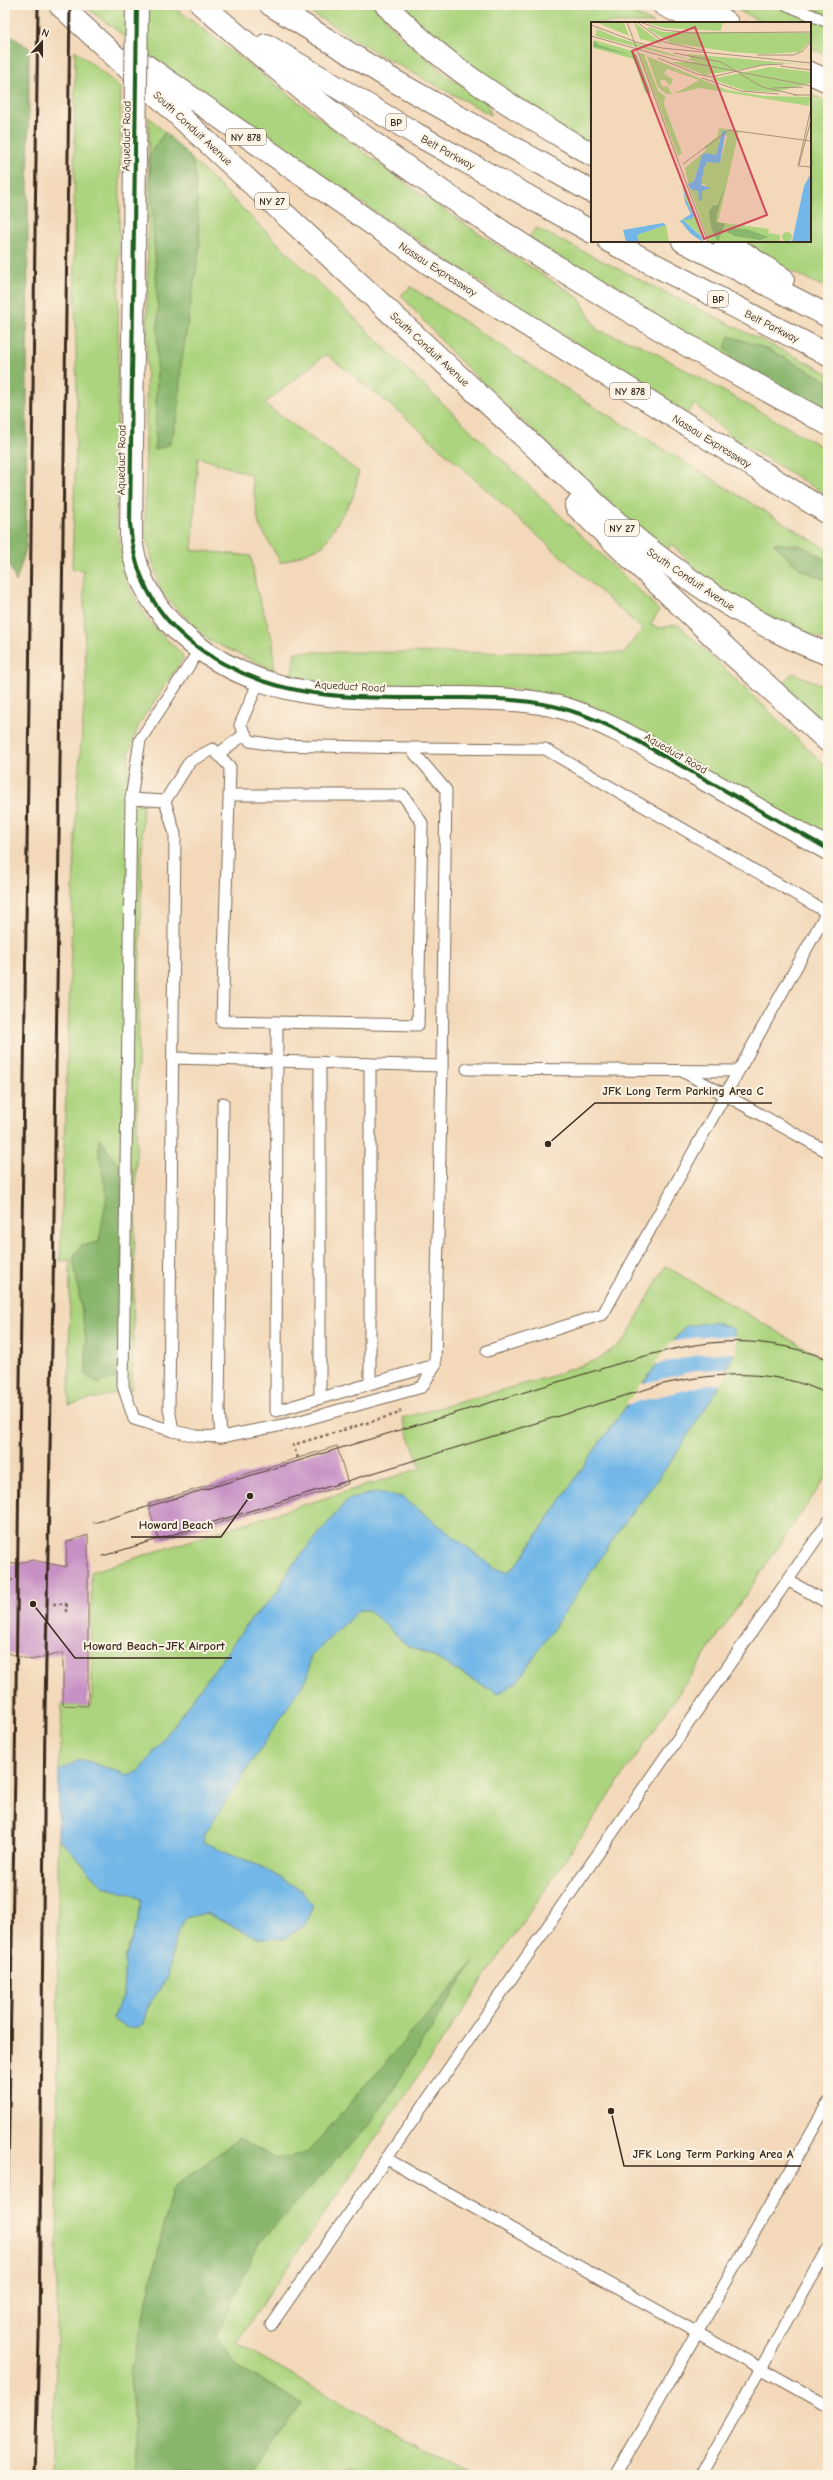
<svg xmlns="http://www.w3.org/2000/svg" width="833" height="2480" font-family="'Comic Neue',sans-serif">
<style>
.green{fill:#acd47e;stroke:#747f4e}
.forest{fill:#89b66d;stroke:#627046}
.water{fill:#72b7e8;stroke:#567083}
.pier{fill:#f3d9ba}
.building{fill:#c790c5}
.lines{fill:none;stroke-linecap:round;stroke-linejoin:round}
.lane-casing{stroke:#7b6755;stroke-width:13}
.street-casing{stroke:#7b6755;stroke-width:24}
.primary-casing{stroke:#7b6755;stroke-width:24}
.highway-casing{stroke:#7b6755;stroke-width:24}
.path{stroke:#7b6755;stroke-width:2.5;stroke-dasharray:3 3;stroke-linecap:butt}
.lane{stroke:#fff;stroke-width:11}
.street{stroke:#fff;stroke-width:22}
.primary{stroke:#fff;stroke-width:22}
.highway{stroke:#fff;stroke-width:22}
.tram{stroke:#3b2a1e;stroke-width:1}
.rail{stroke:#3b2a1e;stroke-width:3}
.street-bridge-casing{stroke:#7b6755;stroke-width:24;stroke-linecap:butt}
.street-bridge{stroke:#fff;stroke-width:22}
.cycleway-casing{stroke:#fcf5e5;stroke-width:6}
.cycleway{stroke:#1b5e20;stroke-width:4}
.labels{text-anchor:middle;stroke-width:4;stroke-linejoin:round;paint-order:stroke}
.shield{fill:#fcf5e5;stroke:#75675a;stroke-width:1}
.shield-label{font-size:10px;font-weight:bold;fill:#3b2a1e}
.street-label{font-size:11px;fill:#3b2a1e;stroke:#fcf5e5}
.inset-road{fill:none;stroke:#a9937c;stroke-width:1}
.view{fill:#d1495b;fill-opacity:0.15;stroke:#d1495b;stroke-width:2}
.inset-edge{fill:none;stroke:#3b2a1e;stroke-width:2}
.leader{fill:none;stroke:#3b2a1e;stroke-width:1.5}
.callout-dot{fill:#3b2a1e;stroke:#fcf5e5;stroke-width:1.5}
.callout-label{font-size:12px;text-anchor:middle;font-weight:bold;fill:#3b2a1e;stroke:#fcf5e5;stroke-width:4;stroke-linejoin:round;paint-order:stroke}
</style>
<rect width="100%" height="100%" fill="#fcf5e5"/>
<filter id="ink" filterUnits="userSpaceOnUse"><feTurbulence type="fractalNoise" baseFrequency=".025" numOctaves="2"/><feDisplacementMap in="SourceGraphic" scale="8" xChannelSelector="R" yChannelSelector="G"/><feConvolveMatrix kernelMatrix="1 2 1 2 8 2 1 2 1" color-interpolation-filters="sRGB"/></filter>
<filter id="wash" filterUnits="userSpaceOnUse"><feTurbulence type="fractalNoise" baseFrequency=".012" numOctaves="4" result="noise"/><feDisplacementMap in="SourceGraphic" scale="16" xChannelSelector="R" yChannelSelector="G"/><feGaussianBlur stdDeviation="0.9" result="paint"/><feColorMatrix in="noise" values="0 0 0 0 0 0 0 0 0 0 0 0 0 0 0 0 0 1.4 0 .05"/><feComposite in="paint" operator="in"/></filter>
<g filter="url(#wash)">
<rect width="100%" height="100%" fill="#f3d9ba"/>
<g class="green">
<path d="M83,5H171L402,181L487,239L579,298L597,330L643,346L828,450V496L732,437L694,404L688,413C557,334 429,250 304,163C229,112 155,60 83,5Z"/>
<path d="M299,5H375L398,34L447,76L486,100L491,115L387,59Z"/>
<path d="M395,5H616L654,23H592V149L479,79Z"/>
<path d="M729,5H828V55L810,48V23H763Z"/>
<path d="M75,50L121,88L116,519L126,581L149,622L182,654L183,659L139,724L129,753L127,793H143L132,1389L69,1405L70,1260L60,1261L76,807L86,681L83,570L72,569L77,406L74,234Z"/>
<path d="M810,94L828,102V289L793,272L741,241H810Z"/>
<path d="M149,117L396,359L650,601L659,611L650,625L661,628L678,624L828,768V838L569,700L520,689L338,686L307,682L291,676L295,652L624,653L642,629L404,416L326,354L264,404L359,472L353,497L323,546L281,563L259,525L251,475L198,457L192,550L251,556L256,588L273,641L274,670L208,640L161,593L145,532Z"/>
<path d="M536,228L828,373V414L619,297L623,289L591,271L587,277L529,237Z"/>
<path d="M411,287L588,403L828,550V641C789,627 739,606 707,580C694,569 683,556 672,544L665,552L638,531L456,357L401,295Z"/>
<path d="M792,673L828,687V726L783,684Z"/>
<path d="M665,1266L828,1361V1474L236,2343L472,2475H52L57,2335L58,1838L104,1887L128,1893L141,1899L139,1917L125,1958L123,1996L112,2019L142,2026L148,2006L168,1977L175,1939L185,1918L206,1913L258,1938L284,1939L305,1925L313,1905L262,1867L203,1842V1835L308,1676L310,1657L359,1610H369L407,1645L434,1657L498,1694L674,1457L685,1326L598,1445L517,1565L507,1572L494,1568L402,1497L347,1501L290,1568L277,1593L248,1623L140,1772L127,1775L87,1761H77L59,1772L62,1705H92L91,1572L421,1468L402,1418L549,1377L601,1358L625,1340Z"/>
</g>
<g class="forest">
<path d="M5,32L29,48L26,548L16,582L9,563L5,502Z"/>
<path d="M165,132L191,158L195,172L200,244L181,366L178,414L170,444L155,450L158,310L149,155Z"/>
<path d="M729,336L768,349L828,381V414L745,369L725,349Z"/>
<path d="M773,543L802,546L828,561V581L800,569Z"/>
<path d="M99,1138L121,1169L123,1367L116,1378L99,1383L86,1375V1339L73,1257L81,1246L99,1242L107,1195L99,1157Z"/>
<path d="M474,1961L375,2118L259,2243L216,2336L237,2366L302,2404L246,2475H138L130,2376L172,2189L239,2138L275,2159L307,2153Z"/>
<path d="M350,2465L377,2475H334Z"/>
</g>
<path class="water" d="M713,1322L734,1329V1353L717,1390L674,1457L620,1529L518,1681L498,1694L434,1657L407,1645L369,1610H359L310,1657L308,1676L204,1835L203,1842L262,1867L301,1890L313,1905L305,1925L284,1939L258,1938L206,1913L185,1918L175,1939L168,1977L148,2006L142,2026L128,2028L112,2019L123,1996L125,1958L139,1917L141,1899L128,1893L104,1887L58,1838L59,1772L77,1761H87L127,1775L140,1771L248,1623L277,1593L290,1568L347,1500L377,1492L402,1497L494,1568L507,1572L517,1565L598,1445L685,1326Z"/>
<g class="pier">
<path d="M703,1336H736V1353L701,1354L654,1365L671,1342Z"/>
<path d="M729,1369L722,1384H709L625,1405L640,1384L698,1370Z"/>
</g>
<g id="blocks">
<g class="building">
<path d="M337,1446L348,1484L159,1541L148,1504Z"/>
<path d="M88,1535V1706L63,1705V1653L31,1660L5,1652V1565L33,1560L66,1567L67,1542Z"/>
</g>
</g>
</g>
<g filter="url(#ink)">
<use href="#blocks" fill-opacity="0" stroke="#7b6755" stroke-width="1"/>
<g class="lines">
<g class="lane-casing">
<g id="lane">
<path d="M787,5L828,22"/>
<path d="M200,649L140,740L131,799L123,1386L134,1419L173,1431L197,1436L221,1437L293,1423L422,1387L435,1365L442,1066"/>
<path d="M410,748L545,749L828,913"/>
<path d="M218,754L245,734"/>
<path d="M131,799L165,801"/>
<path d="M277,1022L276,1411L435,1365"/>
<path d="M173,1058L442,1066L446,790L410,748L274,745L250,741L240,725L259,681"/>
<path d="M370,1064V1383"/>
<path d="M467,1069L738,1071"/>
<path d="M682,1071L828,1152"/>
<path d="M487,1351L603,1314L827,912"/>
<path d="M320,1398V1063"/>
<path d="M173,1431L169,1408L175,834L165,801L190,761L213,749L230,767L222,1021L418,1025L422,823L403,795H230"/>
<path d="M221,1437L219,1409L223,1103"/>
<path d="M789,1581L828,1603"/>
<path d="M387,2159L828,2406"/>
<path d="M271,2325L828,1522"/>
<path d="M616,2475L828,2103"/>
<path d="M701,2475L828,2249"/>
</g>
</g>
<g class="street-casing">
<g id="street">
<path d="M701,5L727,23"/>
<path d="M135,155L131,540C137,582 157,615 191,642C273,707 364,697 462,698C496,699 530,699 563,708C606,721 645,745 683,767C732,795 780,822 828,849"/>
</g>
</g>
<g class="primary-casing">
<g id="primary">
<path d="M664,5L702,23"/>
<path d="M810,73L828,81"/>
</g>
</g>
<g class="highway-casing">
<g id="highway">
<path d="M60,5L596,504C665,567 740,620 828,654"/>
<path d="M202,5C239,36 275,69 313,98C474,222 649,327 828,424"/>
<path d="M271,5L391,79L592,192"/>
<path d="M386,5C445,69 518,110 592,155"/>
<path d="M266,45L416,134L592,232"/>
<path d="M132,56L434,267L828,513"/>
<path d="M609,241L828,355"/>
<path d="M683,241L828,316"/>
<path d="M725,241L783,279"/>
<path d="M576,506L732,654L828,741"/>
</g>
</g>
<g class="path">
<path d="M298,1458L293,1445L400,1413V1407"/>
<path d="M5,1580H13"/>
<path d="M53,1604H66V1611L67,1604"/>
<path d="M5,1784V1790"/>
</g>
<use href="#lane" class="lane"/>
<use href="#street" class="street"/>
<use href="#primary" class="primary"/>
<use href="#highway" class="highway"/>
<g class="tram">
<path d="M94,1523L617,1364C695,1341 749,1330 828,1359"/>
<path d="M103,1556L663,1384C721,1372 773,1368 828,1394"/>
</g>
<g class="rail">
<path d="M5,2349L15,1769L38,5"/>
<path d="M35,2475L39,2338L45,1710L53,1292L70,5"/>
</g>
<g class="street-bridge-casing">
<path id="street-bridge" d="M135,155L137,5"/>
</g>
<use href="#street-bridge" class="street-bridge"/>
<g class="cycleway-casing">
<path id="cycleway" d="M137,5L130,523C133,571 151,610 189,641C273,707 363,697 463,698C496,699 529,699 561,708C604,719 642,744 680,765C730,793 779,821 828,849"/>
</g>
<use href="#cycleway" class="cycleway"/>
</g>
</g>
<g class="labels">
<g class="shield">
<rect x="386" y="114" width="20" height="16" rx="3"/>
<rect x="226" y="129" width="40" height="16" rx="3"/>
<rect x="255" y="193" width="34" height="16" rx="3"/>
<rect x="708" y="291" width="20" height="16" rx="3"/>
<rect x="610" y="383" width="40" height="16" rx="3"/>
<rect x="605" y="520" width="34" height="16" rx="3"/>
</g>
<g class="shield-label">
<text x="396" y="126">BP</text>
<text x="246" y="141">NY 878</text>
<text x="272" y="205">NY 27</text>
<text x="718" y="303">BP</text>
<text x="630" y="395">NY 878</text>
<text x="622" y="532">NY 27</text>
</g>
<g class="street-label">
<text transform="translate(193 128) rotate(43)" y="4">South Conduit Avenue</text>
<text transform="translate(126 136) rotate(-89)" y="4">Aqueduct Road</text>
<text transform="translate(448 152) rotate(29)" y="4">Belt Parkway</text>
<text transform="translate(438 269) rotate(33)" y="4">Nassau Expressway</text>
<text transform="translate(772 326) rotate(27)" y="4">Belt Parkway</text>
<text transform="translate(430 349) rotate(43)" y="4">South Conduit Avenue</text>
<text transform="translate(712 441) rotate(32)" y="4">Nassau Expressway</text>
<text transform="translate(121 460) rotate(-89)" y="4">Aqueduct Road</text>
<text transform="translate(691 579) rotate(34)" y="4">South Conduit Avenue</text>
<text transform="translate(350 686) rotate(3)" y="4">Aqueduct Road</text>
<text transform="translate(676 753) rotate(30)" y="4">Aqueduct Road</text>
</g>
</g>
<g transform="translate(591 22)">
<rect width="220" height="220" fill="#f3d9ba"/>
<path d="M33,0L38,14L7,1V0ZM43,0L72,22L49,17ZM52,0H132L130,9L73,6ZM58,5L72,10L220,11V18L209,30L174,32L141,30L80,21L57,7ZM6,7L25,15L96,37H100L96,32L220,43L187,41L114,53L80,40H105L4,14ZM3,18L44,30L59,70L54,71L43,37L2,26ZM48,31L53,32L67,69L74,74L73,82L91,131L87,134ZM56,34L136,68L173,74L219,75L218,84L109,66L83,72L108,58L76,47L73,52L82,57L79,64L74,58H69L71,65L76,64L81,72H75L67,65ZM179,45L220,50V61L185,70L155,69L120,57ZM128,106L148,109L127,200L178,207L177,211L189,213V220H118L99,167L107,169L111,178V169L115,163L110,162L113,146L116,140L129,141L136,114L131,110L125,133L109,139L102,160L97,162L94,146L115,128L113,125L126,115ZM92,164L93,165L113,220L110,213L92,198L103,193L95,178ZM75,203L78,220L48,219L46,213ZM191 215a5 5 0 1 1 10 0a5 5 0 1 1-10 0Z" fill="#acd47e"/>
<path d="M3,19L8,23L39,33L4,25L2,24ZM45,32L59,70V73L41,34ZM134,164L126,192L125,200L134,202L127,220L120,205L118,190L121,184L127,183ZM139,206L156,207L178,215L169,218L143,214L136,210Z" fill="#89b66d"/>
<path d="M135,108L129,141L116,140L113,146L110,163L120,166L111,169V178L108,179L107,169L99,167L97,162L103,159L111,133L115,131L125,133L131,110ZM220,151V220H201L213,164ZM92,164L95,178L103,193L101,197L92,198L110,214L112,220L100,212L89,199L100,192L94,180ZM72,201L75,203L46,213L48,220H35L32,208Z" fill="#72b7e8"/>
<path class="inset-road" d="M36,0L117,220M46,0L73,20L114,29M49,0L72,8L102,11L220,10M0,3L48,21L71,26L220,41M0,14L82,37L220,64M83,31L130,40L171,65L206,73M166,33H203L212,29L220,19M67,36L106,52L121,55L171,43L192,42M189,44L220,48M111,56L150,69L188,72M182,66L212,65M202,73H220M92,142L138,108L220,119M208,143L220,98M207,144L220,86M207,144L220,145"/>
<path class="view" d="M104,5L176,193L113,217L41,29Z"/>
<rect width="220" height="220" class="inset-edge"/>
</g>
<path class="leader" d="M548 1144L595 1103H772M250 1496L221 1537H131M33 1604L75 1658H232M611 2111L624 2166H801"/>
<g class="callout-dot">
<circle cx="548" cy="1144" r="4"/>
<circle cx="250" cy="1496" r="4"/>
<circle cx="33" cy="1604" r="4"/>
<circle cx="611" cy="2111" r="4"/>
</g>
<g class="callout-label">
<text x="683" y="1095">JFK Long Term Parking Area C</text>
<text x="176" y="1529">Howard Beach</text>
<text x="154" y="1650">Howard Beach–JFK Airport</text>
<text x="713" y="2158">JFK Long Term Parking Area A</text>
</g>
<rect width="833" height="2480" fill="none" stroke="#fcf5e5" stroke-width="20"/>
<g transform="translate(42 42) rotate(21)" stroke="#fcf5e5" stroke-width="3" paint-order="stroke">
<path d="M0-3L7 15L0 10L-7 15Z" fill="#3b2a1e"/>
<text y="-6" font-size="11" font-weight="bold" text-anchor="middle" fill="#3b2a1e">N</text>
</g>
</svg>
